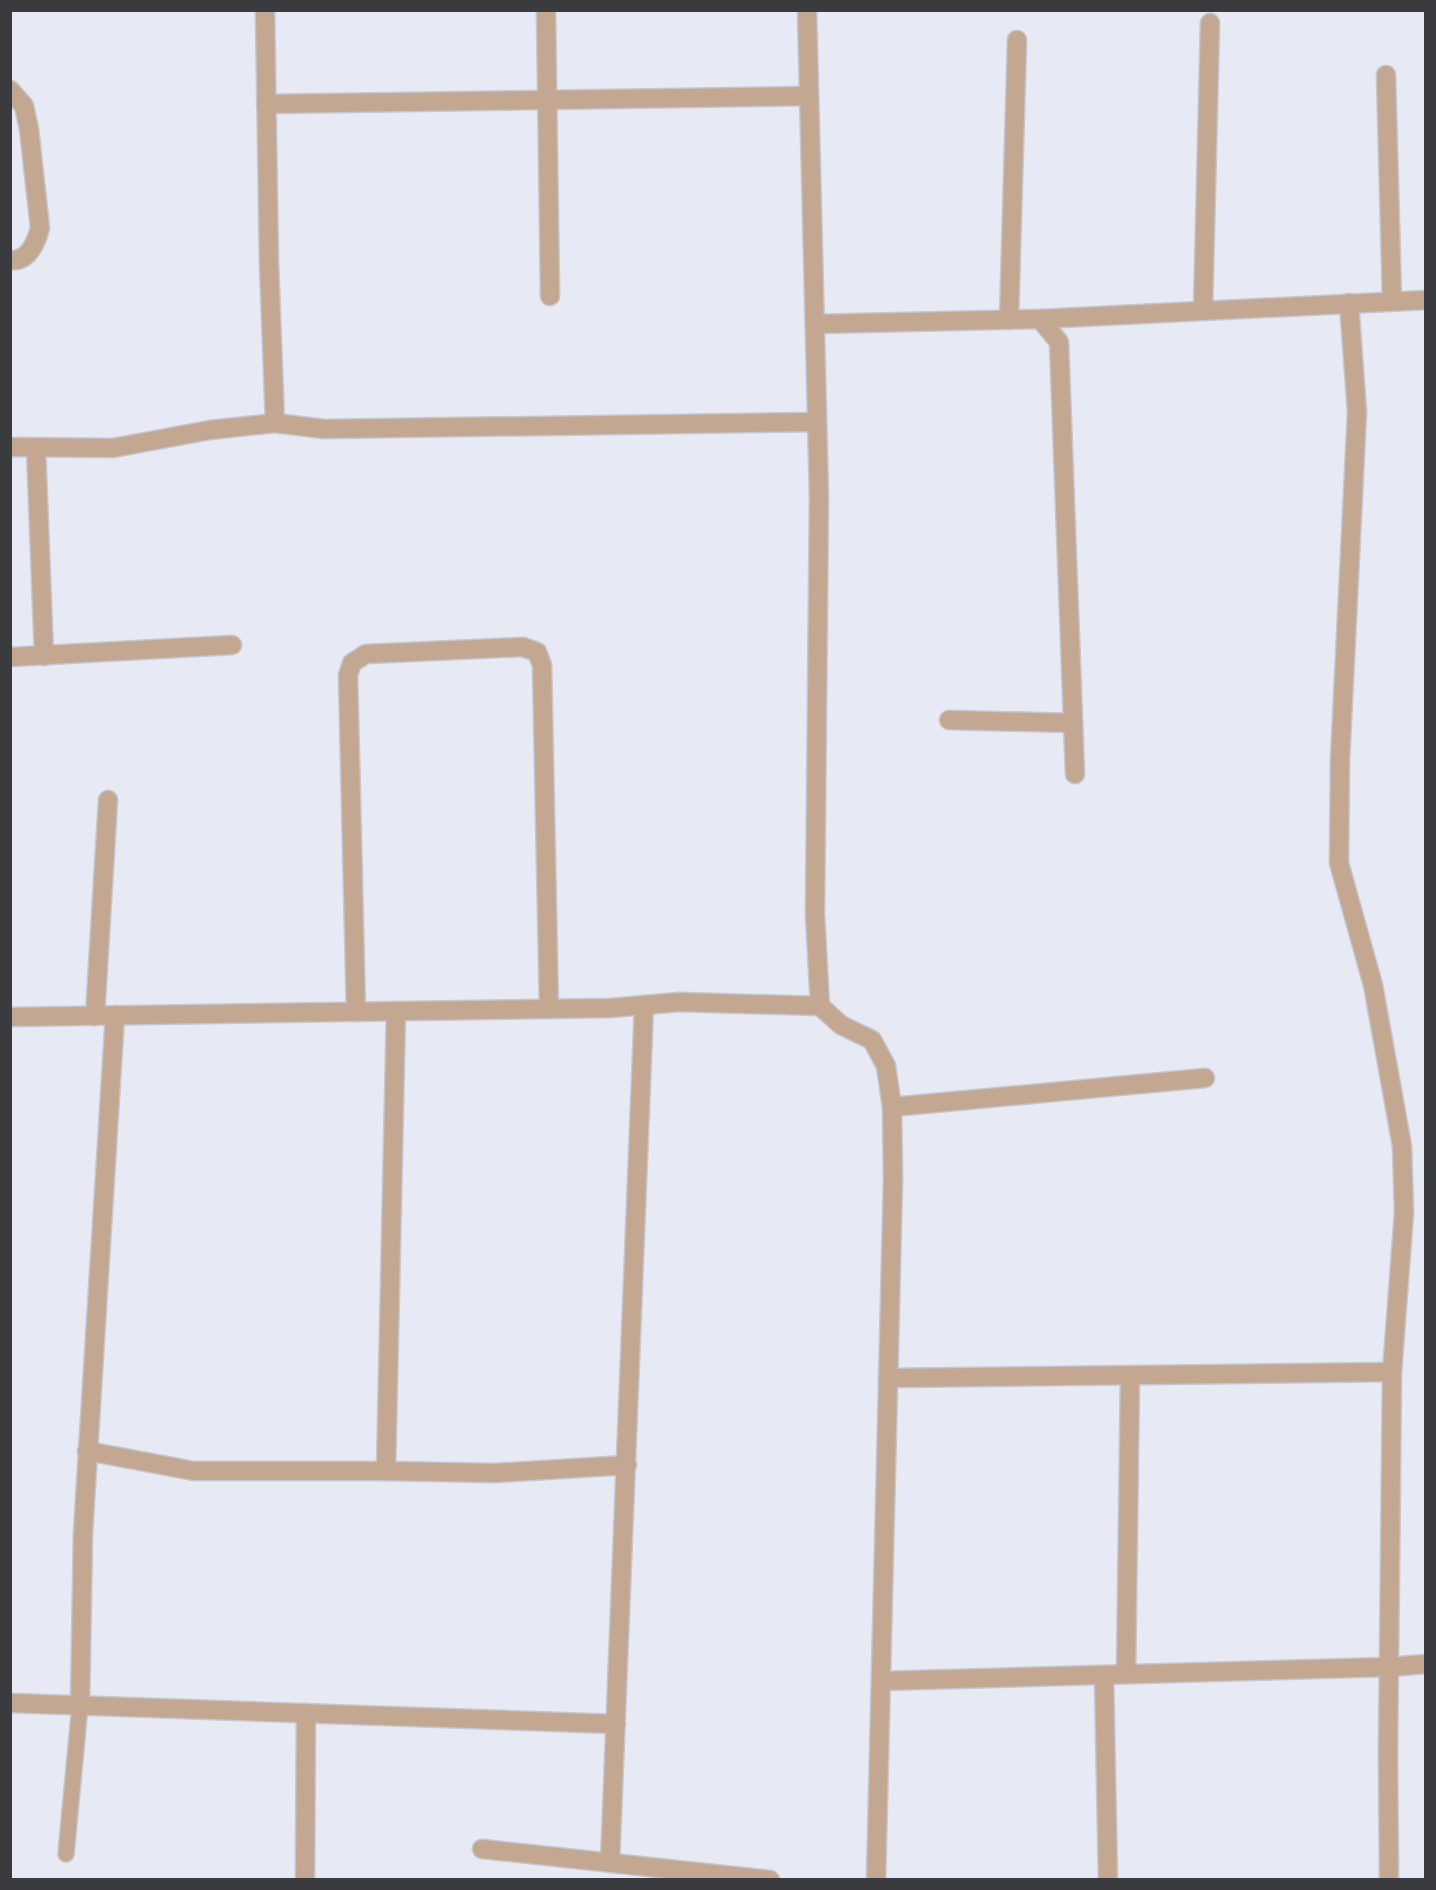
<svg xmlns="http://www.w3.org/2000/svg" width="1436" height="1890" font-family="'PT Serif',serif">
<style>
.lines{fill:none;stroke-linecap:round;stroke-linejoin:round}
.lane-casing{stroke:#c4c6d0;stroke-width:18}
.street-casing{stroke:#c4c6d0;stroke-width:21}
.lane{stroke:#c4a791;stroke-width:15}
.street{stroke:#c4a791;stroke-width:18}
</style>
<rect width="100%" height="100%" fill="#e7e9f4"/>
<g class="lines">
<g class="lane-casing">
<path id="lane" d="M66,1854L80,1705"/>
</g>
<g class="street-casing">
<g id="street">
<path d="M265,10L269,264L275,423"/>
<path d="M546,10L550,296"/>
<path d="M807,10L819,497L815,914L820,1006L841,1025L872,1040L886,1066L892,1107L893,1179L876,1880"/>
<path d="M1386,75L1392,301"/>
<path d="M10,90L24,106L29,129L40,228C36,243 28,262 10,260"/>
<path d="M266,104L809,96"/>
<path d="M1349,303L1357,412L1340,760L1339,863L1373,985L1402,1146L1404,1213L1392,1372L1388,1752L1389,1880"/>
<path d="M1203,310L1210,23"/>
<path d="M1040,319L1426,300"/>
<path d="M1009,320L1017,40"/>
<path d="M815,324L1040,319L1059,342L1075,774"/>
<path d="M10,447L113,448L210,430L275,423L324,429L817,422"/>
<path d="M36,448L44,656"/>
<path d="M10,657L232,645"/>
<path d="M949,720L1073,723"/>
<path d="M356,1012L348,675L352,663L366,654L523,647L537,652L542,665L549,1009"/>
<path d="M95,1016L108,800"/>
<path d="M10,1017L611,1008L679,1002L820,1006"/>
<path d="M892,1107L1205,1078"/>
<path d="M888,1378L1392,1372"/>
<path d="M87,1451L194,1471H386L495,1473L627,1465"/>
<path d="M386,1471L396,1011"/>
<path d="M1126,1674L1130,1375"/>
<path d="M1104,1676L1108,1880"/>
<path d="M881,1681L1389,1667L1426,1664"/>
<path d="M10,1703L616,1724"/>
<path d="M80,1705L83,1533L115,1015"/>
<path d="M482,1849L770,1880"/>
<path d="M610,1863L644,1005"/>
<path d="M305,1880L306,1713"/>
</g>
</g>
<use href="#lane" class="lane"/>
<use href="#street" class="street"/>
</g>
<rect width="1436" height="1890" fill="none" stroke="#3a3b3f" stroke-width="24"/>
</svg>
